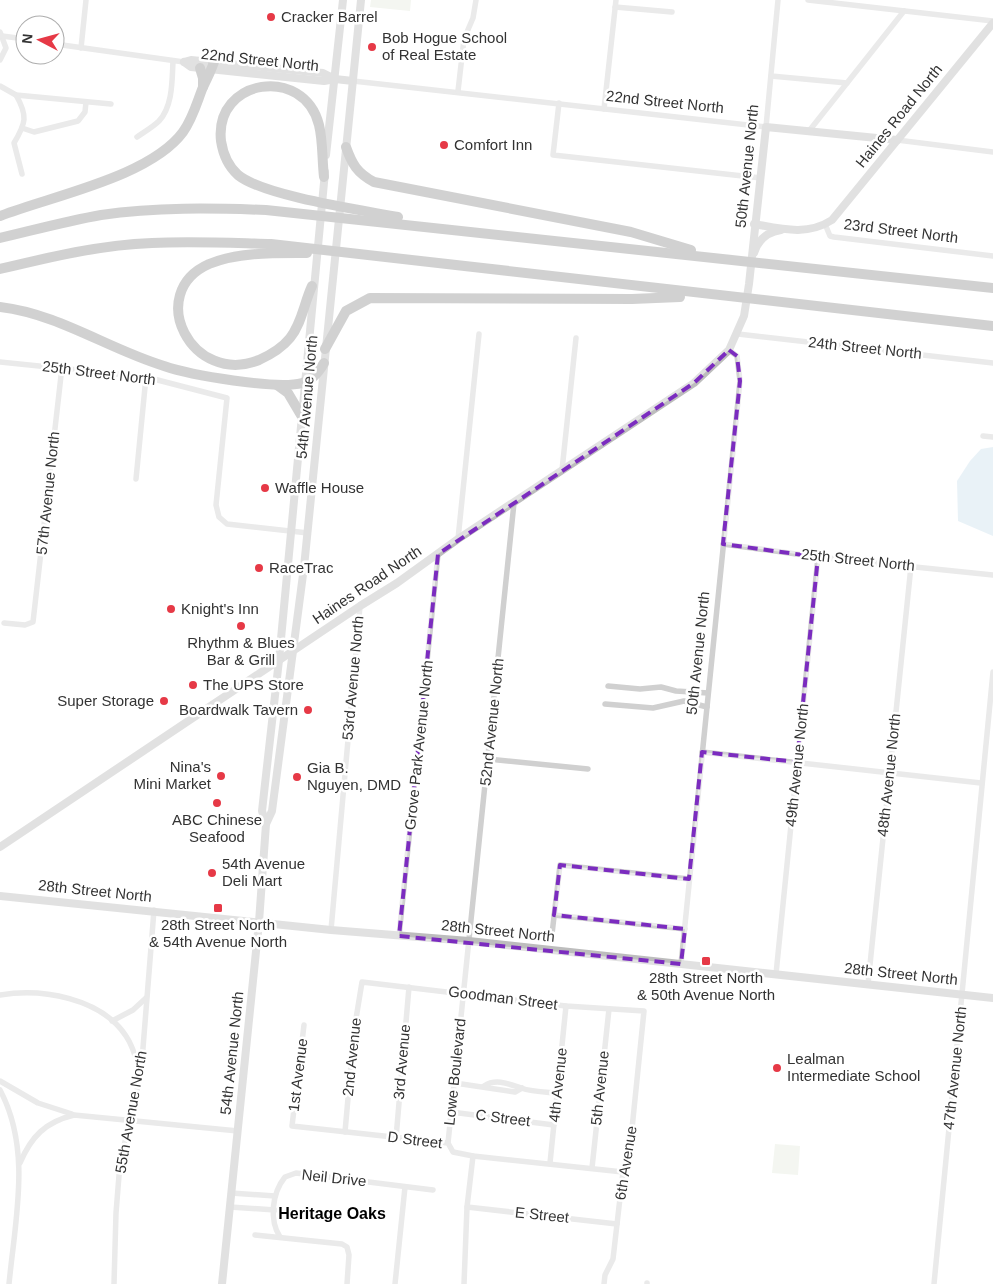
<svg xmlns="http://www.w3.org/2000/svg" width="993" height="1284" font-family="Helvetica,sans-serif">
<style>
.green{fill:#e6ecdf}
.water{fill:#cfe2ee}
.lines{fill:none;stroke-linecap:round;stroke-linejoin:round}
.street{stroke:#d0d0d0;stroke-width:5.5}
.secondary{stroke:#bdbdbd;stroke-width:8}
.highway{stroke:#9a9a9a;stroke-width:10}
.marked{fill:none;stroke:#7b2cbf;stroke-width:4;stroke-dasharray:10 6;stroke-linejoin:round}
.poi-dot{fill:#e63946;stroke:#fff;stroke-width:2}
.labels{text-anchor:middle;stroke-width:5;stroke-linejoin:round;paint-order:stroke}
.poi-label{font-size:15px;fill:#333;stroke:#fff;text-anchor:start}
.street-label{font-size:15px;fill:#333;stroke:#fff}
.neighbourhood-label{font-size:16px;font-weight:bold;fill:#000;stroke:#fff}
</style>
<rect width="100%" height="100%" fill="#fff"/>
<g class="green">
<path d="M371,0H411L410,11L370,7Z"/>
<path d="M775,1144L800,1146L798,1175L772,1173Z"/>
</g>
<path class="water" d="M993,447V536L958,521L957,481L970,461L981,449Z"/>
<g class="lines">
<g class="street">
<path d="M808,0L993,21"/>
<path d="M615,7L672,12"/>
<path d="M0,32L6,48L0,60"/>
<path d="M2,36L25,39"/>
<path d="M55,44L184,62"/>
<path d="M81,48L86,0"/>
<path d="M771,76L847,83"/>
<path d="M353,81L766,127L778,0"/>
<path d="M0,86L16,95L111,104"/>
<path d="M458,91L464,39L473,18L476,0"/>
<path d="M16,95C28,116 26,123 14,143L22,174"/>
<path d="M559,103L553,155L761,178"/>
<path d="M604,109L616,0"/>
<path d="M22,128L34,132L78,121L85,112L86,102"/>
<path d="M809,131L904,11"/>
<path d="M137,137C144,132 153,127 159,121C173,106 172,80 173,61"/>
<path d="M897,140L993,152"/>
<path d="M825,224L830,236L834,237L993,256"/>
<path d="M738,334L993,363"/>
<path d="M0,362L146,377L227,398L216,505L219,517L227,524L308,533"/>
<path d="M983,436L993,437"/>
<path d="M562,470L576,338"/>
<path d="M136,479L146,377"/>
<path d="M458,539L479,334"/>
<path d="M723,544L818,557L993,575"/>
<path d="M4,623L25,625L33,622L62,367"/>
<path d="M608,686L640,689L661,687L676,691L708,693"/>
<path d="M605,704L653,708L684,701L707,707"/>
<path d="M702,752L981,783"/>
<path d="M488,759L588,769"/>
<path d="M554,915L685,929"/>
<path d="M331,930L360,606"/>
<path d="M552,934L560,865L689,879"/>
<path d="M399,936L438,554"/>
<path d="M681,964L740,381L737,356L729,350"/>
<path d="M776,974L818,557"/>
<path d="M868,984L911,566"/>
<path d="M0,995C42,988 101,998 126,1036C133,1046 136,1058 139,1069"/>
<path d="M112,1021L133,1010L146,998"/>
<path d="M304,1025L292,1126L448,1143L453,1152L473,1156L623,1172"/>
<path d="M0,1081L38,1103L72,1114"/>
<path d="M455,1083L515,1092L522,1088"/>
<path d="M484,1086C496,1078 509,1084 521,1088C532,1092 546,1092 557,1093"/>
<path d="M0,1090C32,1150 15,1220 9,1284"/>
<path d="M451,1112L554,1125"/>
<path d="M345,1132L354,1031L362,982L566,1006L644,1011L628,1168L623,1172L613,1259L605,1275L604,1284"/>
<path d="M396,1138L409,987"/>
<path d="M448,1143L514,503"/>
<path d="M20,1163C31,1137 45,1122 74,1115L238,1131"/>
<path d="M550,1163L566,1006"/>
<path d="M592,1168L609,1009"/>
<path d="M231,1193L275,1196"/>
<path d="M230,1207L275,1210"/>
<path d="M467,1207L617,1224"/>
<path d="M255,1235L342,1244L347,1247L349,1255L347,1284"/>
<path d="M280,1237C269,1220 272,1193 285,1177L296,1173L433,1190"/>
<path d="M114,1284L116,1213L120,1163L141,1073L154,910"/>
<path d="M395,1284L405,1187"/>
<path d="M464,1284L467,1207L473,1156"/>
<path d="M647,1284V1283"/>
<path d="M934,1284L993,672"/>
</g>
<g class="secondary">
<path d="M184,62L191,67L200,68L324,81L335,79L353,81"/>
<path d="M184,62L191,60L323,73L335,79"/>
<path d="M326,155L343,0"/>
<path d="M754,224C782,229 807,236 832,220L993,23"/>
<path d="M754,253C758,240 767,232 781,230"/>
<path d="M266,824L272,811L304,567L361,0"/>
<path d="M0,847L360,606L397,583L458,539L694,383L729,350L744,316L749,284L766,127L897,140"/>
<path d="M0,896L331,930L469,941L993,998"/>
<path d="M222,1284L259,922L266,824L262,811L265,784L279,660L325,172"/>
</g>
<g class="highway">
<path d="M200,68L203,78V87"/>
<path d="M346,147C352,164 357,173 374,182L631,232L691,250"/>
<path d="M324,177C322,160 323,141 319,125C304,65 214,78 221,141C223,154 228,166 238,175C264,196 361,210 398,217"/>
<path d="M0,216C51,196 150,177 183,132C193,118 197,102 203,87C207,79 211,71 214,62"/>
<path d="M0,238C34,230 67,221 101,215C156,207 211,208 266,210L993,288"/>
<path d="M307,253C276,253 238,252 209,264C144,293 192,387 259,360C270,355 282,348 290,338C302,323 304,303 312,286"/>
<path d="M0,269C50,257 100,245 152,243C192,241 231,243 271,244L993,326"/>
<path d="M0,307C59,314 108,349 164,366C190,375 277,390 302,383C313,380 319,372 324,363"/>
<path d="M325,349L346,311L370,298L632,299L680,297"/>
<path d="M277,385L288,393L301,415"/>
</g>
</g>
<path d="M0 0H993V1284H0ZM729,350L737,356L740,381L723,544L818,557L797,762L702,752L689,879L560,865L554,915L685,929L681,964L399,936L438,554L694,383Z" fill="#fff" fill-opacity=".55" fill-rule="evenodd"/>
<path class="marked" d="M729,350L737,356L740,381L723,544L818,557L797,762L702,752L689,879L560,865L554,915L685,929L681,964L399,936L438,554L694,383Z"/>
<g class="poi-dot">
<circle cx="271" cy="17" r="5"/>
<circle cx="372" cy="47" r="5"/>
<circle cx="444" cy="145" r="5"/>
<circle cx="265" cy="488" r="5"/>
<circle cx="259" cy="568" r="5"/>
<circle cx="171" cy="609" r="5"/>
<circle cx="241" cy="626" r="5"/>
<circle cx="193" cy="685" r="5"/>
<circle cx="164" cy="701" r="5"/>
<circle cx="308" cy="710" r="5"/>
<circle cx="221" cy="776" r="5"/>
<circle cx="297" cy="777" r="5"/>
<circle cx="217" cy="803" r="5"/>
<circle cx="212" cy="873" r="5"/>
<rect x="213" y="903" width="10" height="10" rx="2.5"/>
<rect x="701" y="956" width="10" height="10" rx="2.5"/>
<circle cx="777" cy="1068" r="5"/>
</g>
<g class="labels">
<g class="poi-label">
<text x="281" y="22">Cracker Barrel</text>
<text x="382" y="43">Bob Hogue School<tspan x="382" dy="17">of Real Estate</tspan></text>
<text x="454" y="150">Comfort Inn</text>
<text x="275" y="493">Waffle House</text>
<text x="269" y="573">RaceTrac</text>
<text x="181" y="614">Knight's Inn</text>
<text x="241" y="648" text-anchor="middle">Rhythm &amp; Blues<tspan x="241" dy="17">Bar &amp; Grill</tspan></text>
<text x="203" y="690">The UPS Store</text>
<text x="154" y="706" text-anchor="end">Super Storage</text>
<text x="298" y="715" text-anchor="end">Boardwalk Tavern</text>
<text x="211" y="772" text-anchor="end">Nina's<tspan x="211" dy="17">Mini Market</tspan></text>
<text x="307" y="773">Gia B.<tspan x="307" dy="17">Nguyen, DMD</tspan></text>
<text x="217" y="825" text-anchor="middle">ABC Chinese<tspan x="217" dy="17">Seafood</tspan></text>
<text x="222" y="869">54th Avenue<tspan x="222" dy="17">Deli Mart</tspan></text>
<text x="218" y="930" text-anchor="middle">28th Street North<tspan x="218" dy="17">&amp; 54th Avenue North</tspan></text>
<text x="706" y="983" text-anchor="middle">28th Street North<tspan x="706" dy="17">&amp; 50th Avenue North</tspan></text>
<text x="787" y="1064">Lealman<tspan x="787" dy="17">Intermediate School</tspan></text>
</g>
<g class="street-label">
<text transform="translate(260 60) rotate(6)" y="5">22nd Street North</text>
<text transform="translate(665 102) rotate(6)" y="5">22nd Street North</text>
<text transform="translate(899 116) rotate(-51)" y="5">Haines Road North</text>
<text transform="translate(747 166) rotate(-84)" y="5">50th Avenue North</text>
<text transform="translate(901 231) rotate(7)" y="5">23rd Street North</text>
<text transform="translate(865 348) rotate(6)" y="5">24th Street North</text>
<text transform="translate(99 373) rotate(7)" y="5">25th Street North</text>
<text transform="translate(307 397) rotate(-85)" y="5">54th Avenue North</text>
<text transform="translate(48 493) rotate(-84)" y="5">57th Avenue North</text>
<text transform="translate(858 560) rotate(6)" y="5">25th Street North</text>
<text transform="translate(367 585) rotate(-34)" y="5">Haines Road North</text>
<text transform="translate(698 653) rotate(-84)" y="5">50th Avenue North</text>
<text transform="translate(353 678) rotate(-85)" y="5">53rd Avenue North</text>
<text transform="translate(492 722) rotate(-84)" y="5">52nd Avenue North</text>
<text transform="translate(419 745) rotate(-84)" y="5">Grove Park Avenue North</text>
<text transform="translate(797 765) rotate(-84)" y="5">49th Avenue North</text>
<text transform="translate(889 775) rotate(-84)" y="5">48th Avenue North</text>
<text transform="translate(95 891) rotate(6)" y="5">28th Street North</text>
<text transform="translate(498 931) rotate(6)" y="5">28th Street North</text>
<text transform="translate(901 974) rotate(6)" y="5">28th Street North</text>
<text transform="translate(503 998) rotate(7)" y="5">Goodman Street</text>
<text transform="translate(232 1053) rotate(-84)" y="5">54th Avenue North</text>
<text transform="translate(352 1057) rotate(-84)" y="5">2nd Avenue</text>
<text transform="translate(402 1062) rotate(-85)" y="5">3rd Avenue</text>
<text transform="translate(955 1068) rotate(-84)" y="5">47th Avenue North</text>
<text transform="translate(455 1072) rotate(-84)" y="5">Lowe Boulevard</text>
<text transform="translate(298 1075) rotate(-83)" y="5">1st Avenue</text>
<text transform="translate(558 1085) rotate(-84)" y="5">4th Avenue</text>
<text transform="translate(600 1088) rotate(-84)" y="5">5th Avenue</text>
<text transform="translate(131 1112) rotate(-80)" y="5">55th Avenue North</text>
<text transform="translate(503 1118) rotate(7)" y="5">C Street</text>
<text transform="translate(415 1140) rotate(7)" y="5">D Street</text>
<text transform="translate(626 1163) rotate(-81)" y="5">6th Avenue</text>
<text transform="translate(334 1178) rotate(6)" y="5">Neil Drive</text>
<text transform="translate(542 1215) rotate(6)" y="5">E Street</text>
</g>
<g class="neighbourhood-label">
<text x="332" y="1219">Heritage Oaks</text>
</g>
</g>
<g transform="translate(40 40) rotate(276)"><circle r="24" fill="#ffffff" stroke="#adadad"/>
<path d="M0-4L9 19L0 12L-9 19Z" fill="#e63946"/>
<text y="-8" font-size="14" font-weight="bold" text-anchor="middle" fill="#333333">N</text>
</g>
</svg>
